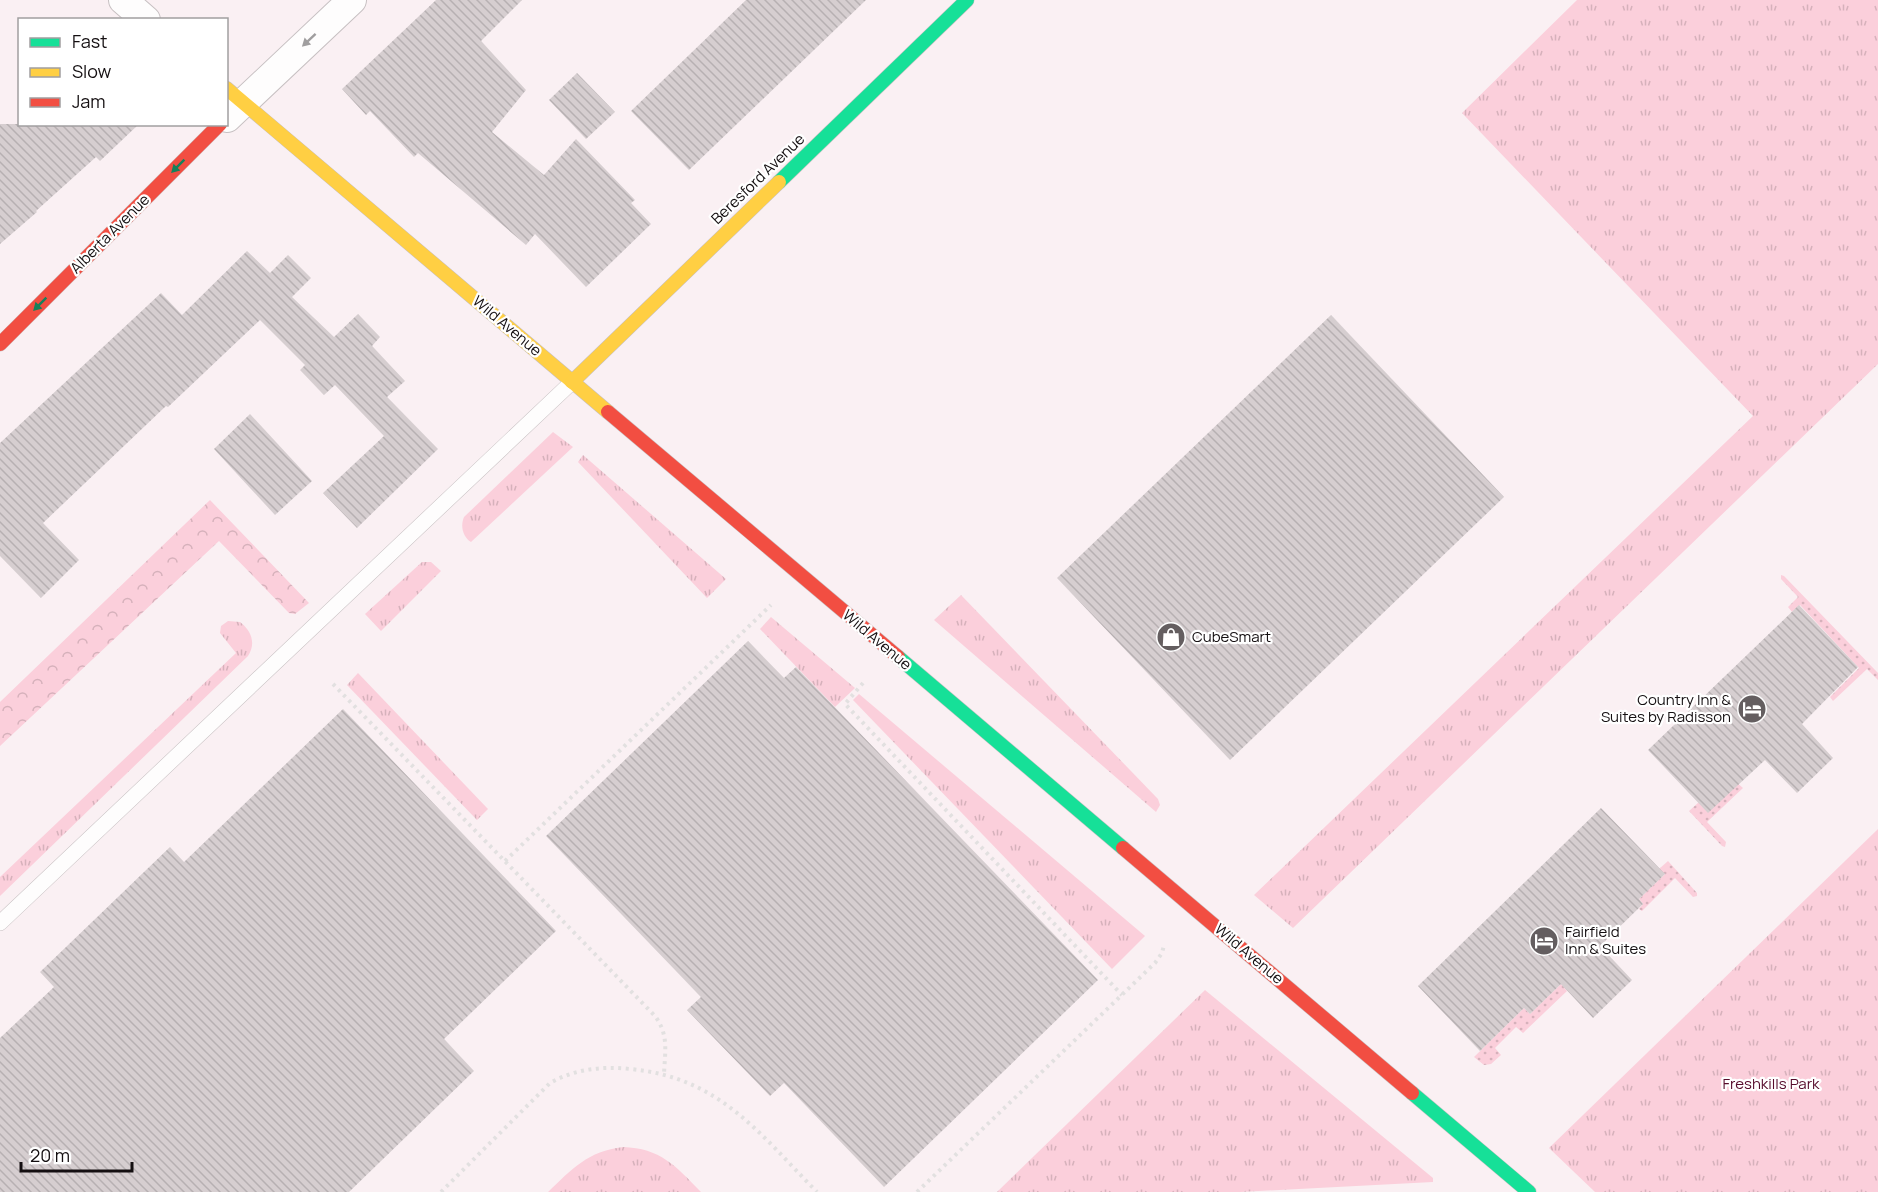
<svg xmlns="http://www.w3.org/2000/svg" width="1878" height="1192" font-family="Manrope,sans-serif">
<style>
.grass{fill:url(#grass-tufts)}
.forest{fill:url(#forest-crowns)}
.garden{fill:url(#garden-dots)}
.building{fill:url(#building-back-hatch)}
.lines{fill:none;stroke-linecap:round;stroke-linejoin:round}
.lane-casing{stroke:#c7c0c2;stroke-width:16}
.street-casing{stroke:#c7c0c2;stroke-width:30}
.fast-casing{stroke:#c7c0c2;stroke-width:15}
.slow-casing{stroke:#c7c0c2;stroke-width:15}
.jam-casing{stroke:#c7c0c2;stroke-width:15}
.path{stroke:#e2e0e0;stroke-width:4;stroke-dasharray:3 4.5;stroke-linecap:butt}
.lane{stroke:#fefdfd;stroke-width:15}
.street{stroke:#fefdfd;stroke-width:28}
.fast{stroke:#16e098;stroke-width:14}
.slow{stroke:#ffcf43;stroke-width:14}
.jam{stroke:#f24e42;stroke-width:14}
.oneway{fill:#a09e9f}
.oneway2{fill:#15825b}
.labels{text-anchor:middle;stroke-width:4.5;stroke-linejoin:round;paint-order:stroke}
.street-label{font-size:15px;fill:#140f11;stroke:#fff}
.poi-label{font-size:15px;fill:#140f11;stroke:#fff;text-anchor:start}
.park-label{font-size:15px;fill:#570c2c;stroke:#fff}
</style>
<defs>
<pattern id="grass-tufts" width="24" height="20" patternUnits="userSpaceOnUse" patternTransform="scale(1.5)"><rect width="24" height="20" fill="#fbcfdb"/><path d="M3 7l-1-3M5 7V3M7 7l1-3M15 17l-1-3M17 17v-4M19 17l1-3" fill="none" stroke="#d6b1bb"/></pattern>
<pattern id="forest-crowns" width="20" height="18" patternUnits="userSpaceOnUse" patternTransform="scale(1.5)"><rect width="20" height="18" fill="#fbcfdb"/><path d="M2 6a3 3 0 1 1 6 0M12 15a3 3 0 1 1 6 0" fill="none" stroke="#d6b1bb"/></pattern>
<pattern id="garden-dots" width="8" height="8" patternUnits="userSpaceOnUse" patternTransform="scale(1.5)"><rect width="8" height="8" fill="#fbcfdb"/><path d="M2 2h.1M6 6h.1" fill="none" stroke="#d6b1bb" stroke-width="1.8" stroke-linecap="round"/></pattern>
<pattern id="building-back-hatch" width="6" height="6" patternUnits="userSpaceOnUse" patternTransform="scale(1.5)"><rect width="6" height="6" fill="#d6ced0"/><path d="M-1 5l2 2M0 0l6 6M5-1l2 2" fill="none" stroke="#b7b0b2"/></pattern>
</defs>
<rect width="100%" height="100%" fill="#faf0f3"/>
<g class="grass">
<path d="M1577,0H1878V364L1293,928L1254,895L1753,416L1462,113Z"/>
<path d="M553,432L573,447L471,542C463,537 460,526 464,517Z"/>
<path d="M583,455L726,579L707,598L578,462Z"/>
<path d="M422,562H431L441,571L381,631L365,614Z"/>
<path d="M961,595L1158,799L1160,805L1156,812L934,620Z"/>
<path d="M771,617L855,688L835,707L760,629Z"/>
<path d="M228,621L240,622C252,631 256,644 248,656L0,896V877L236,653L220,633L221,626Z"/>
<path d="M358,673L488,809L477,820L347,685Z"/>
<path d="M859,694L1145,936L1112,969L853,700Z"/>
<path d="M1878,829V1192H1595L1549,1148Z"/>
<path d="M1205,990L1433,1178V1182L1240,1192H997Z"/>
<path d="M623,1147C660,1148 676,1166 701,1192H548C572,1169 588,1151 623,1147Z"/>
</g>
<path class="forest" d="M210,500L309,603L295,614L289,613L219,541L0,746V702Z"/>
<g class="garden">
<path d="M1781,575L1784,576L1878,673V680L1867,669L1833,701L1830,697L1859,668L1800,605L1792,612L1788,607L1798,597L1781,579Z"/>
<path d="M1735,781L1743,788L1707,822L1726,842L1725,847L1722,846L1689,811L1699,802Z"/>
<path d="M1668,861L1697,893V896L1693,897L1675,878L1642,911L1639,909L1643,904L1639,899L1665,874L1659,869Z"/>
<path d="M1561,984L1567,991L1523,1033L1516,1027L1495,1048L1501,1055L1491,1064L1484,1065L1474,1057L1524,1008L1530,1014Z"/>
</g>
<g class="building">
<path d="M436,0H522L481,41L526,90L492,132L544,175L576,139L635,200L631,203L651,224L586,287L535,234L526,245L418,153L414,157L370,111L366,115L342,89Z"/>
<path d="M746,0H866L689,170L631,111Z"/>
<path d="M577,73L615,112L586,139L549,100Z"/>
<path d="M0,124H139L100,161L96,157L36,211L37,212L0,244Z"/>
<path d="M247,251L270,273L288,255L311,278L292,297L334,337L358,314L380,337L372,346L405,381L387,397L438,449L357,528L323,493L384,436L335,385L324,395L300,370L305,365L260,320L168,407L166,406L43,523L79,560L41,598L0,556V443L161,293L182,315Z"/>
<path d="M1331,315L1504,497L1230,760L1057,578Z"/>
<path d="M250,414L312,481L275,515L214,449Z"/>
<path d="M1799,605L1858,667L1802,724L1833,758L1797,793L1765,760L1708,813L1648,750Z"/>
<path d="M748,641L784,678L796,667L1098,980L884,1187L784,1083L770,1096L687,1010L701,997L546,836Z"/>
<path d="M343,709L556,931L444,1039L474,1071L349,1192H0V1038L54,987L40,972L170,847L184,862Z"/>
<path d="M1601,808L1665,874L1639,899L1643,904L1600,946L1632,980L1593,1018L1561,984L1530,1014L1524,1008L1480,1051L1418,986Z"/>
</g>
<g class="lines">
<g class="lane-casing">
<path id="lane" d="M0,923L572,382"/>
</g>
<g class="street-casing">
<g id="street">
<path d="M123,0L146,20"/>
<path d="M227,118L352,0"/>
</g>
</g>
<g class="fast-casing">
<g id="fast">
<path d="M779,182L967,0"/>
<path d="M898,657L1123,848"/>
<path d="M1412,1093L1529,1192"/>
</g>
</g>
<g class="slow-casing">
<g id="slow">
<path d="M226,88L608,412"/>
<path d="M572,382L779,182"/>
</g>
</g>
<g class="jam-casing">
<g id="jam">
<path d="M0,344L220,124"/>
<path d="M608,412L898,657"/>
<path d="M1123,848L1412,1093"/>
</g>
</g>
<g class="path">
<path d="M863,683L845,704L1122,995"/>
<path d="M333,684L655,1016C669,1035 665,1051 664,1074"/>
<path d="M505,861L771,605"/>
<path d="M441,1192L550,1083C575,1069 601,1066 630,1069C719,1077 759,1133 817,1192"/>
<path d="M917,1192L1155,963L1162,953L1164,945"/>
</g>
<use href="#lane" class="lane"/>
<use href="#street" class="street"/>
<use href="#fast" class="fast"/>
<use href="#slow" class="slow"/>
<use href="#jam" class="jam"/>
</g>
<defs><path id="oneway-solid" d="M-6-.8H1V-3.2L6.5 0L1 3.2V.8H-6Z" transform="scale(1.5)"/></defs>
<use class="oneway" href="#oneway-solid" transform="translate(309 40) rotate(137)"/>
<g class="oneway2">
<use href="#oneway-solid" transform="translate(178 166) rotate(135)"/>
<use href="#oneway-solid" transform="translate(40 304) rotate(135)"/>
</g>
<defs>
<g id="shop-disc" transform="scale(1.5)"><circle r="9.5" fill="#645e60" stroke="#fff"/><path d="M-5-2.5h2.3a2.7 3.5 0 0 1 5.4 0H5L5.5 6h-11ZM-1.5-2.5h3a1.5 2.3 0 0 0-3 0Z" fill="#fff"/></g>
<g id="hotel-disc" transform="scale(1.5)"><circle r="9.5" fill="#645e60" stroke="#fff"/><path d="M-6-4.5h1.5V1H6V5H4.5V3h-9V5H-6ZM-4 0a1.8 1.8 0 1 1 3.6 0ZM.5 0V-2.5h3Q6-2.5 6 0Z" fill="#fff"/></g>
</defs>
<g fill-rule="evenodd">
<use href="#shop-disc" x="1171" y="637"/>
<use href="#hotel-disc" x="1752" y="709"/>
<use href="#hotel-disc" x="1544" y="941"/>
</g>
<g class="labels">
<g class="street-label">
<text transform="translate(758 179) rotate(-44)" y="5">Beresford Avenue</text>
<text transform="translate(110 234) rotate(-45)" y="5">Alberta Avenue</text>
<text transform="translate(507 326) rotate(40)" y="5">Wild Avenue</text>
<text transform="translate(877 640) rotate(40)" y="5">Wild Avenue</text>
<text transform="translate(1249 954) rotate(40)" y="5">Wild Avenue</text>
</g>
<g class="poi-label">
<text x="1192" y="642">CubeSmart</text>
<text x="1731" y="705" text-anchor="end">Country Inn &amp;<tspan x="1731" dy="17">Suites by Radisson</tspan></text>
<text x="1565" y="937">Fairfield<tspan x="1565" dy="17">Inn &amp; Suites</tspan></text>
</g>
<g class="park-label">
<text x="1771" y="1089">Freshkills Park</text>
</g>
</g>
<rect x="18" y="18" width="210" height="108" fill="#ffffff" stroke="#a19fa0" stroke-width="1.5"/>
<rect x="30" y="38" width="30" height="9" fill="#16e098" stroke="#a19fa0" stroke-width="1.5"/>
<text x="72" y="48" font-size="18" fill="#140f11">Fast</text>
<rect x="30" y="68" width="30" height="9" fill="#ffcf43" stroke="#a19fa0" stroke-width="1.5"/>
<text x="72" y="78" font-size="18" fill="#140f11">Slow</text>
<rect x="30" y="98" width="30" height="9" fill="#f24e42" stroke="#a19fa0" stroke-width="1.5"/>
<text x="72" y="108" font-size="18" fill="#140f11">Jam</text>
<path d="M21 1162v9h111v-9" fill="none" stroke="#140f11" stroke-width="3"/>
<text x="30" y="1162" font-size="18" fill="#140f11" stroke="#ffffff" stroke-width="4.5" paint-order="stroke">20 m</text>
</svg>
